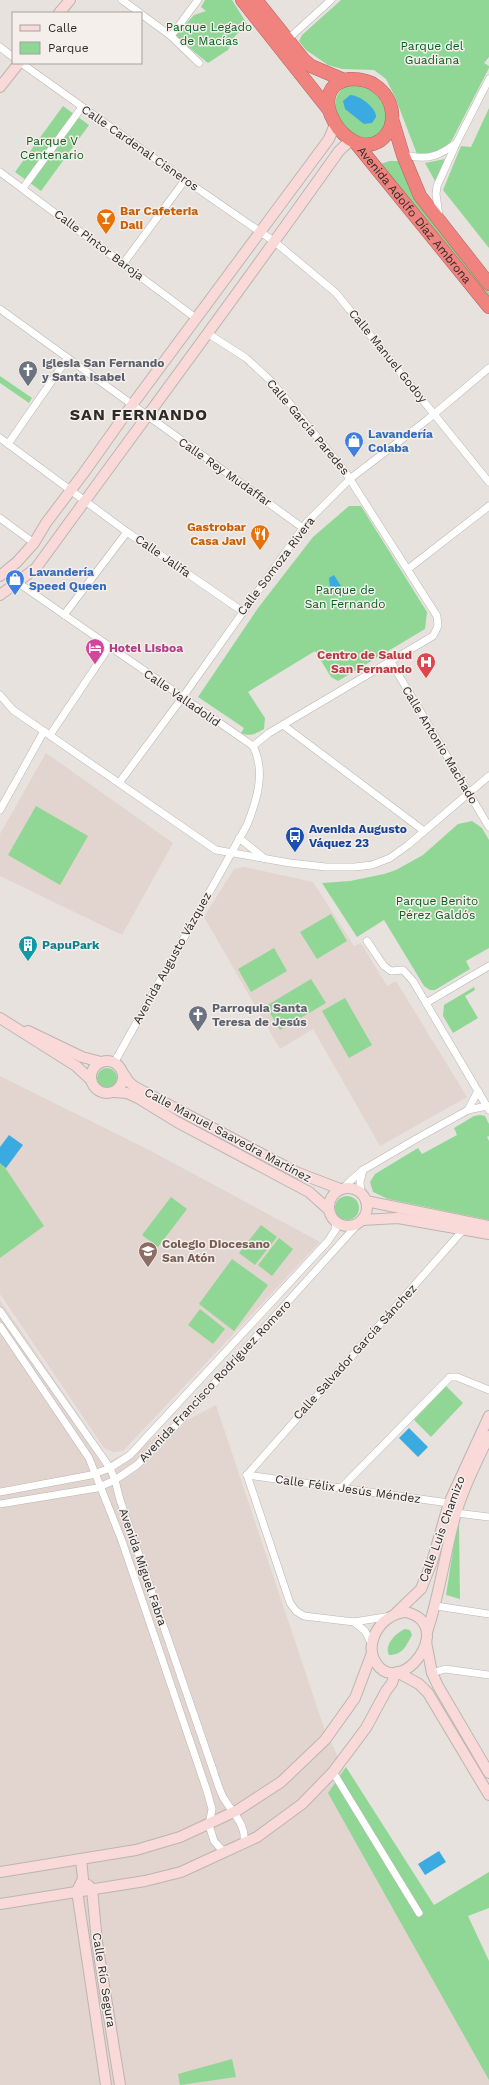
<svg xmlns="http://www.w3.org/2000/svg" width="489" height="2085" font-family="'Work Sans',sans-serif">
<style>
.built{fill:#e2d4ce}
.green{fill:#90d796}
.water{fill:#3aaae0}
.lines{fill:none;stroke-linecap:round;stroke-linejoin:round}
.street-casing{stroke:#bab5b2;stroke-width:8}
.secondary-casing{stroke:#bab5b2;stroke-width:12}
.highway-casing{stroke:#ac6461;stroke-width:14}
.street{stroke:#fff;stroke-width:7}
.secondary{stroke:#fadad8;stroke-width:10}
.highway{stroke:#f0837e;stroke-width:13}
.labels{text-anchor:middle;stroke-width:3;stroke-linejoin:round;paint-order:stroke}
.park-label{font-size:12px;fill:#08601f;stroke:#f5efec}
.street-label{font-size:12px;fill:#2d2b2a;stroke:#f5efec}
.food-label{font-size:12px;font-weight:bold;fill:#c56008;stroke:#f5efec;text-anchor:start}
.worship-label{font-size:12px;font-weight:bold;fill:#5b616d;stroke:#f5efec;text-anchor:start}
.shop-label{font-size:12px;font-weight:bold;fill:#366cbe;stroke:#f5efec;text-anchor:start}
.hotel-label{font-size:12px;font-weight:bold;fill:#b23c85;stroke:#f5efec;text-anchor:start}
.health-label{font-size:12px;font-weight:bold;fill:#be3a42;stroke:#f5efec;text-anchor:end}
.transit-label{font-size:12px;font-weight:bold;fill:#164399;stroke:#f5efec;text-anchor:start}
.culture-label{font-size:12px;font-weight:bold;fill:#0d838f;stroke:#f5efec;text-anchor:start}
.education-label{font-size:12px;font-weight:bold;fill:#785e54;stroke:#f5efec;text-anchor:start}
.district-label{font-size:16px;font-weight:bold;letter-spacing:1px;fill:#2d2b2a;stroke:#f5efec}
</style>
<rect width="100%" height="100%" fill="#e8e2df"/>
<g class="built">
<path d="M46,753L173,843L122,935L0,876V834Z"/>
<path d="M245,867L313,882L354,946L361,943L387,986L396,981L467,1097L380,1146L313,1029L280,1049L204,917L234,869Z"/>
<path d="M0,1076L151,1151L320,1242L123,1451L113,1452L104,1448L0,1294Z"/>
<path d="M0,1300L110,1461L216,1405L324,1728L489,2069V2085H0Z"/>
</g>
<g class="green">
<path d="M205,0H232L247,24L235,36L228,50L208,63L175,36L194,15L206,11L201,7Z"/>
<path d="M341,0H489V57L484,63L489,66V68L452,140C444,150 430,156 417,154L395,97L386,79L374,70L342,69L328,65L306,50L299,41L302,35Z"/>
<path d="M348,85C353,85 358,85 363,87C381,92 395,118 380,133C358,154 314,102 348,85Z"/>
<path d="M63,106L89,125L41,191L15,172Z"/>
<path d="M489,108V248L443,190L461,146L471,147Z"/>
<path d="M445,159L435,181L425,163Z"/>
<path d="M390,161H400L425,211L489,292V300L380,164Z"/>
<path d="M0,376L32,398L29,403L0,383Z"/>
<path d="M349,506H361L427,612L425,629L338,681L331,677L315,651L248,692L265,718L264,729C255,734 250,737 241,733L244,728L198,697L258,608L313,537Z"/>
<path d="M36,806L88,836L60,885L8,855Z"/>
<path d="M472,821L482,828L489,840V948L466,961L470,969L435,990H430L424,986L384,920L357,937L322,883L350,881L384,874L396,870L423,855L458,824Z"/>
<path d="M331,914L347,941L317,959L300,932Z"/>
<path d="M274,948L287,971L251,992L238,969Z"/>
<path d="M311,979L326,1003L280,1030L266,1006Z"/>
<path d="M474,987L475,990L465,996L478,1018L453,1033L443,1016L444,1005Z"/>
<path d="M345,998L372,1045L349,1058L322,1011Z"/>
<circle cx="107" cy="1078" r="10"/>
<path d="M480,1115L485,1116L489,1124V1136L487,1137L489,1141V1220L388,1199L373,1192L370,1182L375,1174L418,1148L422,1154L457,1135L454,1128L474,1116Z"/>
<path d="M0,1160L44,1226L0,1258Z"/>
<circle cx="347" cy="1208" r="12"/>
<path d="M171,1197L187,1209L158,1247L142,1235Z"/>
<path d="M261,1225L277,1237L255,1265L239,1253Z"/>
<path d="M279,1238L293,1249L272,1276L258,1265Z"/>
<path d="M232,1259L268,1285L234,1331L199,1304Z"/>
<path d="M200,1309L225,1329L213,1344L188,1325Z"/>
<path d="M446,1386L463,1403L431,1437L414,1420Z"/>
<path d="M459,1523L460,1599L446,1595L457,1525Z"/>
<path d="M405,1629L410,1630L412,1635C406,1646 403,1655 389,1655C384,1644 396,1633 405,1629Z"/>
<path d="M346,1767L434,1905L489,1872V1908L468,1916L489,1961V2080L328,1793Z"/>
<path d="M232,2059L236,2077L180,2085L178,2074Z"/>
</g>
<g class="water">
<path d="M350,95C359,95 376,107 376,117L372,123L364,124L345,109L343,101Z"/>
<path d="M334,575L346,594L341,597L330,588L329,578Z"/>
<path d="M9,1135L23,1145L6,1168L0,1163V1147Z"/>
<path d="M409,1428L428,1447L418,1457L399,1438Z"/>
<path d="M439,1851L446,1862L425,1875L418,1864Z"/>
</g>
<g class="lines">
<g class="street-casing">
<g id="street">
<path d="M122,0L140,13"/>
<path d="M141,14L171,36L199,63"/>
<path d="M171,36L198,0"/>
<path d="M287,40L331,0"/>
<path d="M0,47L13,57"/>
<path d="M21,63L185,180L275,242L336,293L489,482"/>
<path d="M410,156C429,160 440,155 455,144"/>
<path d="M0,172L197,319"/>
<path d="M23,188L82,107"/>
<path d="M439,216L436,194L437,186L456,144L489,79"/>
<path d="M123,264L185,180"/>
<path d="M0,309L303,528"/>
<path d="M207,333L246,358L272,382L344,470L437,616L438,626L433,636L269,733L253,746"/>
<path d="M0,438L127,532L242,611"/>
<path d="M8,444L67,359"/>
<path d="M0,518L34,543"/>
<path d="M408,569L489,506"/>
<path d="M17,582L253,746C266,771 257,800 247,825L114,1063"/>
<path d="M64,615L127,532"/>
<path d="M391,662L489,827"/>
<path d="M0,695L13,710L216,850L290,863L326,867H355L372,865L390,858L408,845L489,776"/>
<path d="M283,725L424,831"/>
<path d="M50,735L109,647"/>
<path d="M119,783L182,698L307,522L351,478L427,420L489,368"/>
<path d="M0,810L44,731"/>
<path d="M239,838L264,858"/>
<path d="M367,941L384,966L391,971L403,970L413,981L489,1110"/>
<path d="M426,1003L489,966"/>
<path d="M468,1110L478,1091"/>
<path d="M344,1188L349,1182L363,1170L416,1139L468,1110L487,1106"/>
<path d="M361,1193L360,1182L363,1170"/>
<path d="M0,1311L110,1468L115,1480L120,1500L211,1764C215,1775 218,1787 223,1797C232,1813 247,1824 244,1844"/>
<path d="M0,1326L89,1458L122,1541L207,1791L212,1809L209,1825L214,1841L222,1850H228"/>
<path d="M247,1475L464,1229"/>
<path d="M247,1475L290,1603L296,1611L304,1616L354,1622L391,1616"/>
<path d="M247,1475L449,1503"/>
<path d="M341,1488L450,1377H457L489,1390"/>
<path d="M0,1492L91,1475L110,1468L130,1455L328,1241L336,1229L335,1222"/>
<path d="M0,1504L97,1488L115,1480L137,1465L181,1420L357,1225"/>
<path d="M456,1513L489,1517"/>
<path d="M436,1606L489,1614"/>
<path d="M354,1622L365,1631L372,1645"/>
<path d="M432,1673L445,1669L489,1675"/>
<path d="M333,1772L419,1913"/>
</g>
</g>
<g class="secondary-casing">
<g id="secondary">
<path d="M59,13L70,0"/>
<path d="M0,87L19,63"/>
<path d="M0,576L17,562L34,543L46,523L83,474L132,405L329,139L335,124"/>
<path d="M0,595L36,568C137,429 240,291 339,151L351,140"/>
<path d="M0,1018L76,1066L90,1079"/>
<path d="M28,1031L82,1057L101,1062"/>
<circle cx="107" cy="1077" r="16"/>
<path d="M123,1073L129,1082L135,1087L296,1172L340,1189"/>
<path d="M114,1092L127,1093L138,1098L177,1122L309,1192L328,1209"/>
<circle cx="348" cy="1207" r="19"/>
<path d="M366,1201L489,1226"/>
<path d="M362,1220L398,1218L489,1234"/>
<path d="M406,1612C458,1625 400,1700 376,1663C370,1654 371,1643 375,1634C381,1621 393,1613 406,1612Z"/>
<path d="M396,1613L421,1589L432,1562L449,1503L489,1416"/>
<path d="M427,1632C440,1593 445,1552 456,1513C464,1486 477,1461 489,1436"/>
<path d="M426,1642L432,1673L438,1686L489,1773"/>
<path d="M397,1672L419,1684L428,1693L489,1795"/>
<path d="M81,1859L83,1879L77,1891L106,2085"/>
<path d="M0,1872L136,1850L180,1837L238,1810L281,1782L325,1740L355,1698L372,1653"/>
<path d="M88,1885L92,1889L97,1942L120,2085"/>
<path d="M0,1904L145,1881L181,1872L257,1837L302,1804L333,1772L366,1728L386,1691L392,1683L395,1673"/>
</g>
</g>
<g class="highway-casing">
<g id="highway">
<path d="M242,0L329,110"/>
<path d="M256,0L304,60L311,66L344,80"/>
<path d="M350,79C360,79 369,80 376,86C394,98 399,126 381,140C347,164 300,87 350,79Z"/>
<path d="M393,122L403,155L420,196L489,284"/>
<path id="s1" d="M355,142L489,307"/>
</g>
</g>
<use href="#street" class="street"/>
<use href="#secondary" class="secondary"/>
<use href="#highway" class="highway"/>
</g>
<defs>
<g id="bar-pin" transform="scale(1)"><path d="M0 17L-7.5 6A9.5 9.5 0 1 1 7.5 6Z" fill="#e8710a" stroke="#f5efec"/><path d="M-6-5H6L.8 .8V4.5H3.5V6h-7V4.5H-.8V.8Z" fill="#fff"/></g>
<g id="church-pin" transform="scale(1)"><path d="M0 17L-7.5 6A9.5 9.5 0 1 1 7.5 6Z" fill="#6b7280" stroke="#f5efec"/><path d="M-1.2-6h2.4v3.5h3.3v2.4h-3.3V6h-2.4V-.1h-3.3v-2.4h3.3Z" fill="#fff"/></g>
<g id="shop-pin" transform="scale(1)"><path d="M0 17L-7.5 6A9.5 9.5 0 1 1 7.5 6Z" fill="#3f7fe0" stroke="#f5efec"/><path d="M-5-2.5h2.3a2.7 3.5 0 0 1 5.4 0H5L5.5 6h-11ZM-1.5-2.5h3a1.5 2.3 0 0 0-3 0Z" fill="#fff"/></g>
<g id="restaurant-pin" transform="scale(1)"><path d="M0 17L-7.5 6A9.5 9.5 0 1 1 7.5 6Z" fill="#e8710a" stroke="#f5efec"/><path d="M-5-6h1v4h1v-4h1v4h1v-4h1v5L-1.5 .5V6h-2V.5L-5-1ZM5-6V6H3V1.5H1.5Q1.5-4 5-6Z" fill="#fff"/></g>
<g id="hotel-pin" transform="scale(1)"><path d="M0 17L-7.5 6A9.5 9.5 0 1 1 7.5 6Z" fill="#d1479c" stroke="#f5efec"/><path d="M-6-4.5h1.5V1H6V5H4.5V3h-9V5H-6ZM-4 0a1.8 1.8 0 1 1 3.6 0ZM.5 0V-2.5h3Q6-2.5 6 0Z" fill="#fff"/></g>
<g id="hospital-pin" transform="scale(1)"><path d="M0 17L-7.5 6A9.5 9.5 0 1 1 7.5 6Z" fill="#e0444e" stroke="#f5efec"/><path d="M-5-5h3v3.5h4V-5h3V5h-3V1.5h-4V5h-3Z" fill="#fff"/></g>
<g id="bus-pin" transform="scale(1)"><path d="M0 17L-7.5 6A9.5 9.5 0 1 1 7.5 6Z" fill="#1a4fb4" stroke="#f5efec"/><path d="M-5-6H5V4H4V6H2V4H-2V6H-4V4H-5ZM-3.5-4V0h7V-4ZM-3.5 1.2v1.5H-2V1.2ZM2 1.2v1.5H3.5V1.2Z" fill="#fff"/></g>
<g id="building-pin" transform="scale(1)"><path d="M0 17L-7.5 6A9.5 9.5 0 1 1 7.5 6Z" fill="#0f9aa8" stroke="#f5efec"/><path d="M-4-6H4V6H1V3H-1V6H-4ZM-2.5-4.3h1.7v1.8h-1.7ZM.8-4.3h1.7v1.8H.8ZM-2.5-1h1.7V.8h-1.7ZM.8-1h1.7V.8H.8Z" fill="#fff"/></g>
<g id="school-pin" transform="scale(1)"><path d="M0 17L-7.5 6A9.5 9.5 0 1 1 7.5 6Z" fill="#8d6e63" stroke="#f5efec"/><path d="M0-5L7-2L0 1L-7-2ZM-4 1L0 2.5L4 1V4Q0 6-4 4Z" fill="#fff"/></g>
</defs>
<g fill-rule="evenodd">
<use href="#bar-pin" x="106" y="218"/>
<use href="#church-pin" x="28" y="370"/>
<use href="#shop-pin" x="354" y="441"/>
<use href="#restaurant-pin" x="260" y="534"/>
<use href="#shop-pin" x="15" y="579"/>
<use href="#hotel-pin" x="95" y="648"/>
<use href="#hospital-pin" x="426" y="662"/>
<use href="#bus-pin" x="295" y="836"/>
<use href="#building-pin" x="28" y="945"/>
<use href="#church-pin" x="198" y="1015"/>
<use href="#school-pin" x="148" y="1251"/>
</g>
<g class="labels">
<g class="park-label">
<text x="209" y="31">Parque Legado<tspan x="209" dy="14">de Macías</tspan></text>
<text x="432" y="50">Parque del<tspan x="432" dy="14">Guadiana</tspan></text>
<text x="52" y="145">Parque V<tspan x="52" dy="14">Centenario</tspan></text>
<text x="345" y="594">Parque de<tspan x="345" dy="14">San Fernando</tspan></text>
<text x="437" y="905">Parque Benito<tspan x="437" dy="14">Pérez Galdós</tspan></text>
</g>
<g class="street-label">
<text transform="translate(140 148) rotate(35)" y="4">Calle Cardenal Cisneros</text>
<text dy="4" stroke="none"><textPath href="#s1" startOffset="94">Avenida Adolfo Díaz Ambrona</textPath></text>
<text transform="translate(99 245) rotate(37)" y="4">Calle Pintor Baroja</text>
<text transform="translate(388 356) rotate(51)" y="4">Calle Manuel Godoy</text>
<text transform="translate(308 427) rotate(50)" y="4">Calle García Paredes</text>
<text transform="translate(225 472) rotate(35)" y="4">Calle Rey Mudaffar</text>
<text transform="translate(163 556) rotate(35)" y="4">Calle Jalifa</text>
<text transform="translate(276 566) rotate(-53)" y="4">Calle Somoza Rivera</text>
<text transform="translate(182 698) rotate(35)" y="4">Calle Valladolid</text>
<text transform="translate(440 745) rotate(59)" y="4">Calle Antonio Machado</text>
<text transform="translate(172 958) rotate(-61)" y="4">Avenida Augusto Vázquez</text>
<text transform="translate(228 1135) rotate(28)" y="4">Calle Manuel Saavedra Martínez</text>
<text transform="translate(355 1352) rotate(-48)" y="4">Calle Salvador García Sánchez</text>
<text transform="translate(215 1381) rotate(-47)" y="4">Avenida Francisco Rodríguez Romero</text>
<text transform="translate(348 1489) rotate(8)" y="4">Calle Félix Jesús Méndez</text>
<text transform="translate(442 1529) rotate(-70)" y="4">Calle Luis Chamizo</text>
<text transform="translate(143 1567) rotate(71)" y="4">Avenida Miguel Fabra</text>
<text transform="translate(104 1980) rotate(81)" y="4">Calle Río Segura</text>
</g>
<g class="food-label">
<text x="120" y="215">Bar Cafeteria<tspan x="120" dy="14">Dali</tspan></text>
<text x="246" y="531" text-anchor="end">Gastrobar<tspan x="246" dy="14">Casa Javi</tspan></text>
</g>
<g class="worship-label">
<text x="42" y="367">Iglesia San Fernando<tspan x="42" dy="14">y Santa Isabel</tspan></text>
<text x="212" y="1012">Parroquia Santa<tspan x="212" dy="14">Teresa de Jesús</tspan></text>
</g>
<g class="shop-label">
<text x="368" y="438">Lavandería<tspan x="368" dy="14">Colaba</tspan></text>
<text x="29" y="576">Lavandería<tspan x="29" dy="14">Speed Queen</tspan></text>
</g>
<g class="hotel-label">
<text x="109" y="652">Hotel Lisboa</text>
</g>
<g class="health-label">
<text x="412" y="659">Centro de Salud<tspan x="412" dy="14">San Fernando</tspan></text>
</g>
<g class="transit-label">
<text x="309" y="833">Avenida Augusto<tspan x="309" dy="14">Váquez 23</tspan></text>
</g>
<g class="culture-label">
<text x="42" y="949">PapuPark</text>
</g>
<g class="education-label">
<text x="162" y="1248">Colegio Diocesano<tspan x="162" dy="14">San Atón</tspan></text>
</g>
<g class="district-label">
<text x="139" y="420">SAN FERNANDO</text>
</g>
</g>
<rect x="12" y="12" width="130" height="52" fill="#f5efec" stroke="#a5a19e"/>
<rect x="20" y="25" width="20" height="6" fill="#fadad8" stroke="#a5a19e"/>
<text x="48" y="32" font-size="12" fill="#2d2b2a">Calle</text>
<rect x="20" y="42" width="20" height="12" fill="#90d796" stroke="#a5a19e"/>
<text x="48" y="52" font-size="12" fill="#2d2b2a">Parque</text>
</svg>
